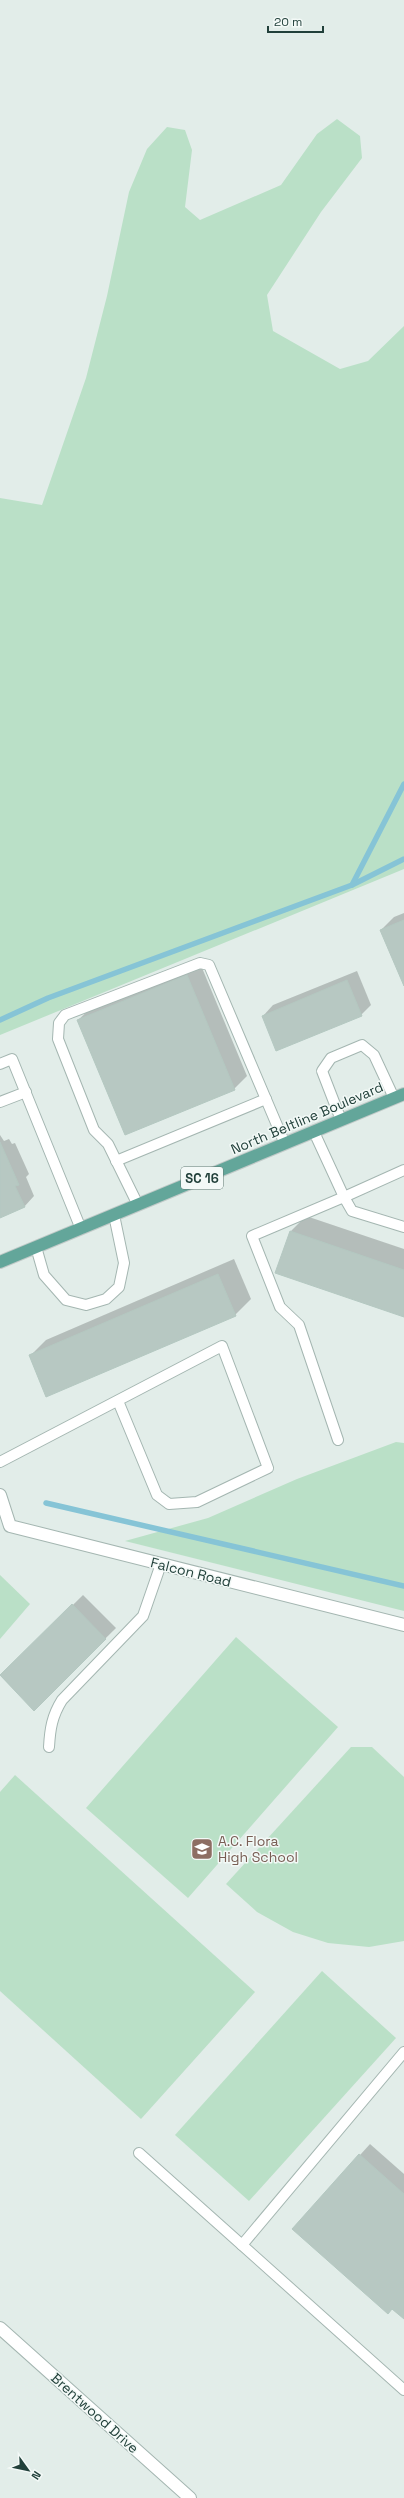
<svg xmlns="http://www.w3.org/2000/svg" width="404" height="2498" font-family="'Space Grotesk',sans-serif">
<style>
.green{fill:#bae0c7}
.shadow{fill:#0003}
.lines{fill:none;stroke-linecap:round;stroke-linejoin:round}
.stream{stroke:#86c4d6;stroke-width:5.5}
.building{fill:#b7c8c2;stroke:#b4c8c1}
.lane-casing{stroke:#a4b6b1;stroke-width:12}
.street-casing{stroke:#a4b6b1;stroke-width:14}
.primary-casing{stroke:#c1cac8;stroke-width:14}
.lane{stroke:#fff;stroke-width:10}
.street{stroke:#fff;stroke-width:12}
.primary{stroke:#63a69a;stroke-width:12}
.labels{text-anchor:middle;stroke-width:3;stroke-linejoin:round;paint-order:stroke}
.shield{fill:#f3f9f7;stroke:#607873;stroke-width:1}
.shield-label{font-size:13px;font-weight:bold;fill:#21403a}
.street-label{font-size:14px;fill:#21403a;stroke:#f3f9f7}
.education-label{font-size:14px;fill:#785e54;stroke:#f3f9f7;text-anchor:start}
</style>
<rect width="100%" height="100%" fill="#e2ede9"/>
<g class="green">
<path d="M337,119L360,136L362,158L321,212L267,295L273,331L340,369L368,361L404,326V869L0,1035V498L42,505L86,378L107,296L129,192L147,149L167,127L185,130L192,150L185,207L200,220L281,185L317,134Z"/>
<path d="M396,1442L404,1443V1611L125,1541L208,1518L297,1479Z"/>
<path d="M0,1575L30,1604L0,1639Z"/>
<path d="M236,1637L338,1727L188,1898L86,1808Z"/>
<path d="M351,1747H372L404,1777V1941L369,1947L328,1943L293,1932L257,1912L226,1884Z"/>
<path d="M15,1775L255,1992L141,2119L0,1991V1792Z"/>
<path d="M322,1971L396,2038L249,2201L175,2135Z"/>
</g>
<g class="shadow">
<path d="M404,913V962L381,930L394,917Z"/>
<path d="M200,963L247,1076L234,1089L78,1020L91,1008Z"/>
<path d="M357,971L371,1005L361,1015L263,1016L273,1005Z"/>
<path d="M0,1135L4,1141L9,1139L12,1144L15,1143L29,1174L26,1177L34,1196L24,1207L0,1217Z"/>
<path d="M306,1216L404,1249V1316L291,1231Z"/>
<path d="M234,1259L251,1299L235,1315L30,1356L46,1340Z"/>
<path d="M83,1595L116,1628L34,1709L1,1676Z"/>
<path d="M370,2144L404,2174V2318L293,2229Z"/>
</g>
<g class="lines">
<g class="stream">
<path d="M352,885L404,859"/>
<path d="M0,1020L48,998L352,885L404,784"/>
<path d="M46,1503L404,1586"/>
</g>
</g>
<g class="building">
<path d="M404,920V986L380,930Z"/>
<path d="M187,975L235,1090L125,1135L77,1020Z"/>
<path d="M347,980L362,1016L276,1051L262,1016Z"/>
<path d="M0,1142L19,1185L15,1186L25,1207L0,1218Z"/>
<path d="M290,1231L404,1270V1317L275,1273Z"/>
<path d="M218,1274L236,1316L46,1397L29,1355Z"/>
<path d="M72,1604L106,1639L34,1711L0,1675Z"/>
<path d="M359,2154L404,2194V2319L392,2309L388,2314L292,2229Z"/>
</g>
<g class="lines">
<g class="lane-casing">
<g id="lane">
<path d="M0,1064L12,1059L81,1229"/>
<path d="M0,1102L26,1092"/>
<path d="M341,1120L322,1071L331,1058L362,1045L374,1055L394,1098"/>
<path d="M314,1132L344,1197L404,1170"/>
<path d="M116,1161L266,1099"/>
<path d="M138,1205L108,1144L94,1130L58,1039L59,1023L65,1015L200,963L209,965L285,1144"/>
<path d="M36,1247L44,1275L66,1300L86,1305L106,1299L119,1287L124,1263L114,1215"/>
<path d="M338,1440L299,1325L280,1307L252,1236L344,1197L352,1211L404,1227"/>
<path d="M0,1462L222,1346L268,1468L197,1502L169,1504L157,1495L118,1401"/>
<path d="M49,1747C50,1729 52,1716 62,1700L143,1616L161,1564"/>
<path d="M139,2153L242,2245L404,2052"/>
<path d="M242,2245L404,2390"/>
</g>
</g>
<g class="street-casing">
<g id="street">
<path d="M0,1495L10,1526L404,1625"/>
<path d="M0,2328L190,2498"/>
</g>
</g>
<g class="primary-casing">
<path id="primary" d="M0,1262L404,1094"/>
</g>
<use href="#lane" class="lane"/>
<use href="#street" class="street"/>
<use href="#primary" class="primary"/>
</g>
<defs>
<g id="school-square" transform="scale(1.15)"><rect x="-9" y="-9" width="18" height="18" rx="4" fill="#8d6e63" stroke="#f3f9f7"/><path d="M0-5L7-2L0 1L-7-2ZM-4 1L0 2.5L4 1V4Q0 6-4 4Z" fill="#fff"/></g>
</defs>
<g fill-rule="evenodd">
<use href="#school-square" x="202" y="1849"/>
</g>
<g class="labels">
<rect class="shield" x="181" y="1167" width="42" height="22" rx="3"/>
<g class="shield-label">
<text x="202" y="1183">SC 16</text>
</g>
<g class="street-label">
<text transform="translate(307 1118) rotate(-23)" y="5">North Beltline Boulevard</text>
<text transform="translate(191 1572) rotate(14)" y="5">Falcon Road</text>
<text transform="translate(95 2413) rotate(42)" y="5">Brentwood Drive</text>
</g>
<g class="education-label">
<text x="218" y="1846">A.C. Flora<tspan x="218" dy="16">High School</tspan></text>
</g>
</g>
<g transform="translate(28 2470) rotate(123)" stroke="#f3f9f7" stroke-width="3" paint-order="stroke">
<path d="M0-3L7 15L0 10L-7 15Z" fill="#21403a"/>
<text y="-6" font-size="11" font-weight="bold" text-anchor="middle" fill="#21403a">N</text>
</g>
<path d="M268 26v6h55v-6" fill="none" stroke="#21403a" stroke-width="2"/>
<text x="274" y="26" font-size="12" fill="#21403a" stroke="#f3f9f7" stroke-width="3" paint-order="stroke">20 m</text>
</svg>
